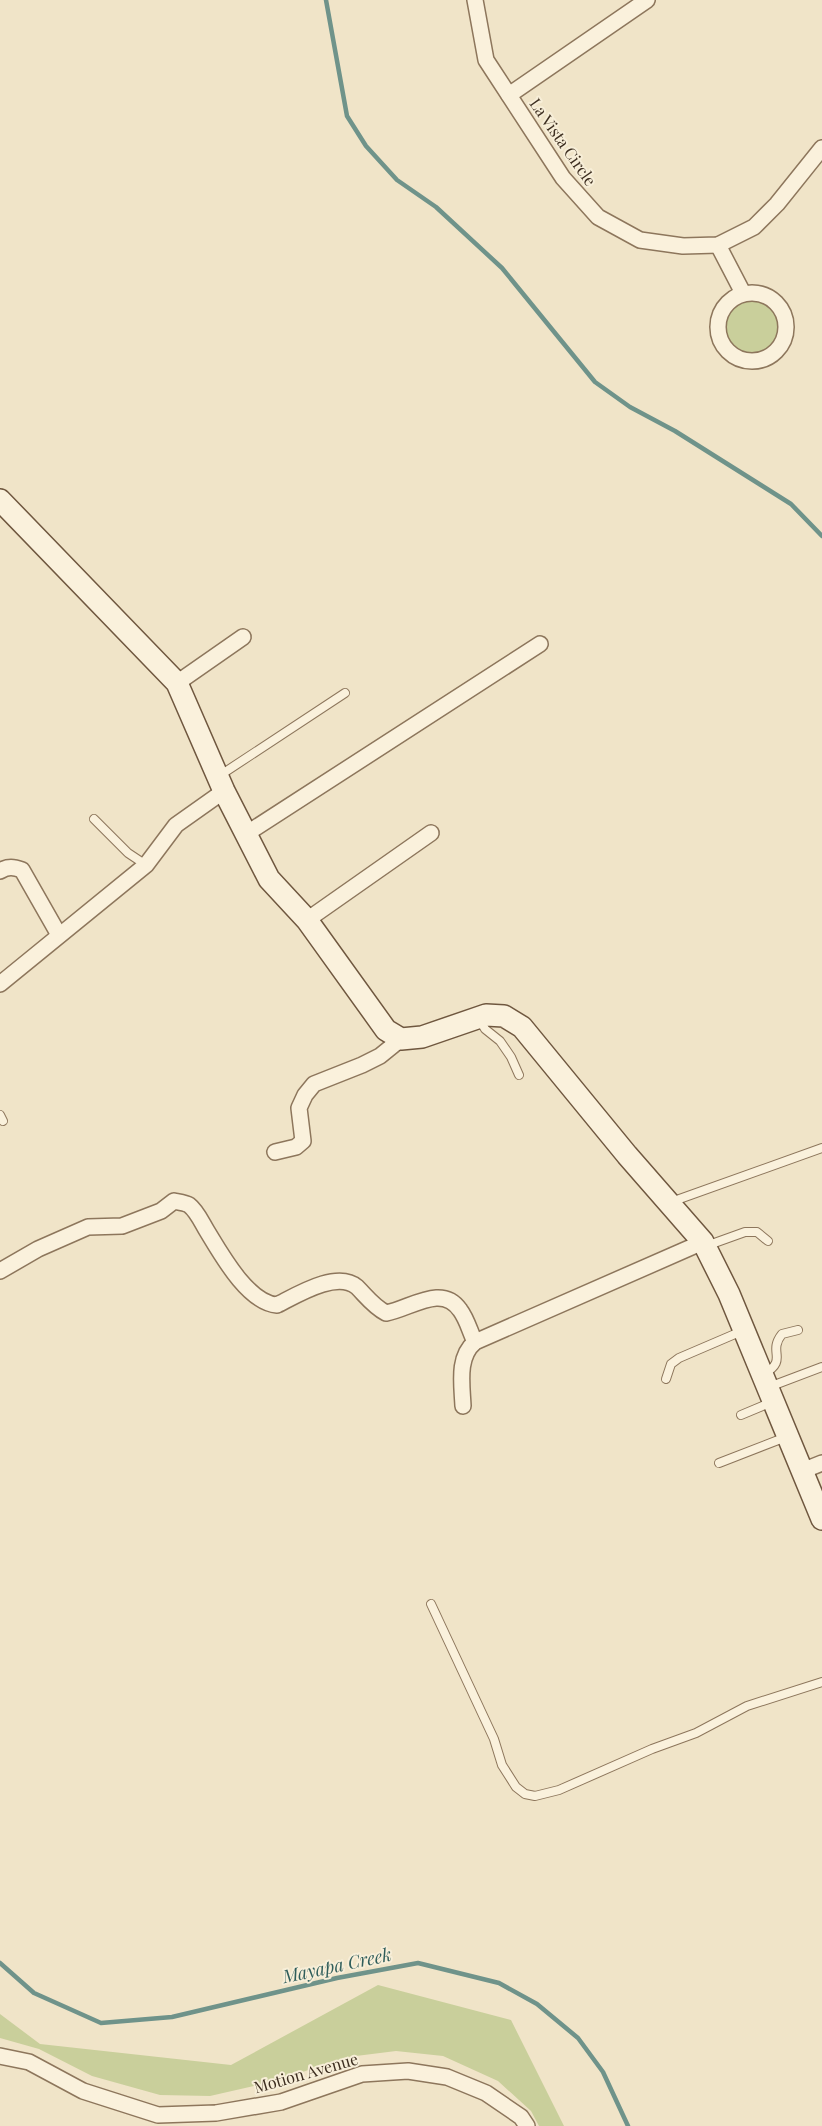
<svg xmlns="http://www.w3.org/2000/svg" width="822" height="2126" font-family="'Playfair Display',serif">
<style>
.green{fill:#c9cf9b}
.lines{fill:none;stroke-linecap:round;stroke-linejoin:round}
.stream{stroke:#6f938a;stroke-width:4.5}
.lane-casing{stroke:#8d765c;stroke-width:10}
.street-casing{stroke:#8d765c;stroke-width:18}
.secondary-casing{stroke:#6f573f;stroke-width:24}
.lane{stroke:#faf1dc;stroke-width:8}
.street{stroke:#faf1dc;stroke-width:15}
.secondary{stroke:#faf1dc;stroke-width:21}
.labels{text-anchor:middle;stroke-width:4;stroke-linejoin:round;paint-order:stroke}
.street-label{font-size:16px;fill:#3d2e20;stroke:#f7eed8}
.water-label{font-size:18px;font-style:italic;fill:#2f5d5a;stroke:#f7eed8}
</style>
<rect width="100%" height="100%" fill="#f0e4c8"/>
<g class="green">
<circle cx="751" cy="328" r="28"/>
<path d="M378,1985L511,2020L564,2126H539L531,2111L498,2081L443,2056L396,2051L348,2057L272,2082L210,2096L160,2095L92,2076L39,2049L0,2038V2014L40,2044L231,2065Z"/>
</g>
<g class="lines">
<g class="stream">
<path d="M326,0L347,116L366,146L397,180L436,207L502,268L595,382L630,407L675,431L791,504L822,536"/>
<path d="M0,1963L34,1993L101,2023L172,2017L337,1978L418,1963L499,1983L537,2004L578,2038L603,2072L628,2126"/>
</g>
<g class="lane-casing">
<g id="lane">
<path d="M219,776L345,693"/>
<path d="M94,819L128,853L146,865"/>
<path d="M479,1019L485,1029L500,1041L511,1057L519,1075"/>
<path d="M0,1115L3,1121"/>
<path d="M671,1202L822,1148"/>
<path d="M706,1246L745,1232H757L768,1241"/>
<path d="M764,1374C789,1359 767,1353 782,1334L798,1330"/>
<path d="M666,1379L671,1364L679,1358L742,1331"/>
<path d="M769,1387L822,1367"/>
<path d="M741,1415L772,1402"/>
<path d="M719,1463L786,1437"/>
<path d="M431,1604L494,1739L502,1765L516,1787L525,1794L535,1796L559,1790L652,1749L696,1733L747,1706L822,1682"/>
</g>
</g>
<g class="street-casing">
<g id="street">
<path d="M475,0L486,60L563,178L598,217L640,240L683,246L718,245L754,227L777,204L822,148"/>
<path d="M509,95L647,0"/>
<path d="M718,245L743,293"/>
<circle cx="752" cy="327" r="34"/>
<path d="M177,683L243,637"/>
<path d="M246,834L540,644"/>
<path d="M0,871C8,866 14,867 22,870L59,935"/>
<path d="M307,920L431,833"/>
<path d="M0,984L146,865L176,825L224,791"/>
<path d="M275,1152L296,1147L303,1141L299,1108L305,1095L314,1084L362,1065L380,1056L401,1039"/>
<path d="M0,1271L38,1249L88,1227L122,1226L161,1211L174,1201C179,1202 186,1203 189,1205C197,1211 202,1223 207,1231C221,1254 248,1303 277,1305C297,1295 337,1270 357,1287C367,1297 373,1306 386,1313C410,1309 442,1283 460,1310C467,1319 470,1332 475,1342"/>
<path d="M463,1406C462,1384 457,1357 475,1342L703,1242"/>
<path d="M802,1471L822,1463"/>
<path d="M0,2056L29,2062L83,2091L158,2115L216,2113L281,2102L362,2074L408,2071L447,2077L486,2093L521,2117L527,2126"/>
</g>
</g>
<g class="secondary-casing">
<path id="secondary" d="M0,500L177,683L224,791L269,879L307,920L386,1030L401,1039L422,1037L486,1015L504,1016L522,1027L627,1155L703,1242L729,1294L822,1519"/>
</g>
<use href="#lane" class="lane"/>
<use href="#street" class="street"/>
<use href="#secondary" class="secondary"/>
</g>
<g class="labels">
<g class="street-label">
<text transform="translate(563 142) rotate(55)" y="6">La Vista Circle</text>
<text transform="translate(306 2073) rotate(-16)" y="6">Motion Avenue</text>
</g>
<g class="water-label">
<text transform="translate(337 1966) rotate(-12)" y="6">Mayapa Creek</text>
</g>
</g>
</svg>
